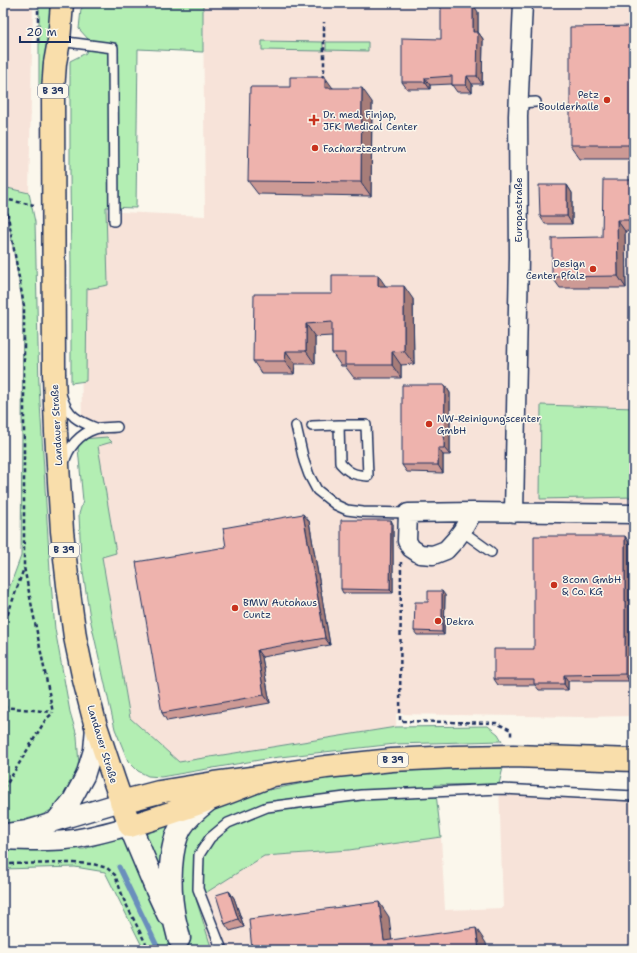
<svg xmlns="http://www.w3.org/2000/svg" width="637" height="953" font-family="'Shantell Sans',sans-serif">
  <rect width="100%" height="100%" fill="#fbf7ec"/>
  <filter id="ink" filterUnits="userSpaceOnUse"><feTurbulence type="fractalNoise" baseFrequency=".025" numOctaves="2"/><feDisplacementMap in="SourceGraphic" scale="8" xChannelSelector="R" yChannelSelector="G"/><feConvolveMatrix kernelMatrix="1 2 1 2 8 2 1 2 1" color-interpolation-filters="sRGB"/></filter>
  <g filter="url(#ink)">
    <path fill="#f7e3d9" d="M3,3h30l-4,190 -26,-6z
      M203,3h431v713l-52,1 -186,-3v13l-217,35 -49,-44 -48,-278 -2,-230 125,6z
      M499,784l135,13v153h-422l-16,-51 68,-43 85,-6 92,-13 4,73 58,-2z"/>
    <path fill="#b3eeb3" stroke="#678e88" d="M39,3h16l-9,45 -5,50 -2,-3z
      M88,3h115v49l-65,-3 -2,159 -30,-1 2,78 -21,4 -1,92 -15,2v-115l-1,-95v-112l16,-8 3,-13 -10,-11 2,-20z
      M262,41l61,1v9l-61,-1z
      M326,42h42v9l-42,-1z
      M3,187l26,6 6,29 4,164 11,185 5,58 15,83 7,24 2,30 -5,22 -12,16 -20,11 -39,10v-220l18,-49 2,-250z
      M541,405l93,3v89l-94,2z
      M107,437l5,5 -14,4 18,107 -14,4 28,161 49,44 217,-35 92,-1 10,8 4,7 -107,3 -124,14 -110,19 -13,-1 -10,-5 -10,-10 -13,-32 -25,-111 -9,-59 -2,-45 4,-13 -5,-53 4,-9z
      M503,768l-4,16 -64,1 6,52 -92,13 -85,6 -68,43 16,51h-68l-39,-78 -30,-5 -72,2v-20h81l180,-58 70,-14 52,-5 54,-3z"/>
    <g fill="none" stroke-linecap="round" stroke-linejoin="round">
      <path stroke="#6a8fbc" stroke-width="5" d="M119,867l40,83"/>
      <g stroke="#1b2f5e" stroke-width="12">
        <path id="service" d="M59,41l54,7 1,173
          M518,103l18,-1
          M62,397c6,19 16,24 34,31
          M296,426l8,35 5,14 8,15 19,15 11,5 16,2 45,1
          M312,426l27,-1 1,38c9,10 14,12 28,13l-2,-51h-27
          M64,463c4,-15 15,-29 31,-34 7,-2 15,-1 22,-2
          M462,531l29,21
          M222,950l-24,-61 1,-34 11,-17 18,-15 39,-16 94,-12 140,-6 133,7"/>
      </g>
      <g stroke="#1b2f5e" stroke-width="21">
        <path id="minor" d="M473,512l-11,19 -6,8 -10,11 -13,5 -13,-1 -9,-6 -4,-7 1,-28 65,-1 161,2
          M514,513l5,-256 -1,-141 5,-113
          M55,821l17,-21 13,-24 8,-26 2,-23
          M7,833l20,-3 94,-28
          M3,840c21,1 42,2 63,0 22,-2 43,-9 64,-14"/>
      </g>
      <g stroke="#1b2f5e" stroke-width="25">
        <path id="secondary" d="M130,826l26,62 12,26
          M179,938c-2,-9 -5,-18 -6,-27 -4,-24 -4,-64 8,-84 7,-11 17,-19 26,-26"/>
      </g>
      <g stroke="#1b2f5e" stroke-width="25">
        <path id="primary" d="M62,3l-3,38 -4,22 -2,28 1,283 2,58 6,99 6,54 7,52 9,43 11,43 19,57 16,46c49,-15 96,-32 143,-51
          M121,802l38,-10 55,-9 59,-8 53,-8 66,-7 62,-3 59,-1 121,4"/>
      </g>
      <path stroke="#1b2f5e" stroke-width="2.5" stroke-dasharray="4 3" stroke-linecap="butt" d="M38,42v-39
        M322,79l2,-9v-48
        M3,199l31,6
        M5,199l19,107v261l29,146
        M401,562l-1,159 96,2 15,7v7
        M3,628l21,-60
        M3,707l49,5
        M3,788l5,-6 38,-63 7,-6
        M3,864l71,-1 19,1 14,4 8,7 9,25 25,50"/>
      <use href="#service" stroke="#fbf7ec" stroke-width="9"/>
      <use href="#minor" stroke="#fbf7ec" stroke-width="18"/>
      <use href="#secondary" stroke="#fbf7ec" stroke-width="22"/>
      <use href="#primary" stroke="#f9deab" stroke-width="22"/>
    </g>
    <path fill="#cd9a95" stroke="#1b2f5e" d="M478,12v20l5,7 -1,45h-10v8h-15l-5,-7v-1l-22,1v4h-23l-5,-7 39,-43z
      M634,26v133h-54l-10,-14z
      M333,88l39,14 -1,94 -113,-2 -10,-13z
      M634,180v52l-9,-1 1,57h-66l-8,-11 50,-40z
      M567,185l5,8v31h-27l-5,-8z
      M386,286l27,13 1,65 -13,1v13h-47l-9,-12h-4l-9,-13v-17l-17,1v27h-20l-1,10h-32l-9,-13 79,-67z
      M445,385l5,8v62h-7v18l-36,-1 -5,-7z
      M309,521l21,124 -68,12 8,46 -103,18 -5,-8 64,-166z
      M393,524v69h-50l-2,-4z
      M625,536l4,7v138h-61v9h-29l-4,-5h-37l-4,-6 40,-30z
      M445,595l-1,40h-27l-3,-4z
      M229,891l5,7 10,29 -14,4 -5,-7z"/>
    <path fill="#a77d79" stroke="#1b2f5e" d="M473,4l5,8v20l5,7 -1,45 -5,-8 -4,-44z
      M467,76l5,8v8l-6,-7z
      M325,77l10,14 -10,-3z
      M425,78l5,7v4l-5,-7z
      M362,88l10,14 -1,94 -10,-14z
      M567,185l5,8v31l-5,-8z
      M617,220l8,11 1,57 -8,-12z
      M378,275l9,13 -9,-2z
      M404,286l9,13 1,65 -10,-13z
      M306,324l9,13v27l-9,-13z
      M286,351l9,13 -1,10 -9,-13z
      M392,352l9,13v13l-9,-13z
      M445,385l5,8v62l-6,-7z
      M438,448l5,7v18l-5,-8z
      M303,514l6,7 21,124 -5,-7z
      M391,520l2,4v69l-3,-3z
      M625,536l4,7v138l-4,-7z
      M442,591l3,4 -1,40 -2,-3z
      M257,650l5,7 8,46 -6,-8z
      M564,675l4,6v9l-4,-6z
      M229,891l5,7 10,29 -6,-8z
      M379,902l10,15 4,33 -9,-9z
      M476,928l10,15 1,7h-8z"/>
    <path fill="#eeb3ad" stroke="#1b2f5e" d="M441,4h32v28h5l-1,44h-10l-1,9h-14v-9l-27,2v4h-23v-44l39,1z
      M634,26v119h-64v-118z
      M290,77h35v11h37l-1,94 -113,-1 2,-94h40z
      M603,180h31v40h-17l1,56 -66,1v-39l50,-1z
      M539,185h28v31h-27z
      M332,275h46v11h26v65l-12,1v13h-47v-12h-13v-31l-26,2v27h-20l-1,10h-32l1,-67h78z
      M402,385h43l-1,63h-6v17h-36z
      M303,514l22,124 -68,12 7,45 -102,18 -26,-151 90,-15 -3,-19z
      M341,520h50l-1,70 -49,-1z
      M534,536h91v138l-61,1v9h-30v-5h-40v-30h40z
      M428,591h14v41l-28,-1 1,-29h13z
      M229,891l9,28 -13,5 -9,-29z
      M379,902l5,39 92,-13 3,22h-227l-3,-31z"/>
  </g>
  <g fill="#c8321e" stroke="#fbf7ec" stroke-width="1.5">
    <circle cx="607" cy="100" r="4"/>
    <path d="M312 114h4v4h4v4h-4v4h-4v-4h-4v-4h4z"/>
    <circle cx="315" cy="148" r="4"/>
    <circle cx="593" cy="269" r="4"/>
    <circle cx="429" cy="424" r="4"/>
    <circle cx="554" cy="585" r="4"/>
    <circle cx="235" cy="608" r="4"/>
    <circle cx="438" cy="621" r="4"/>
  </g>
  <g text-anchor="middle" stroke-width="3" stroke-linejoin="round" paint-order="stroke">
    <g fill="#fbf7ec" stroke="#5e6b89" stroke-width="1">
      <rect x="38" y="84" width="30" height="14" rx="3"/>
      <rect x="49" y="543" width="30" height="14" rx="3"/>
      <rect x="378" y="753" width="30" height="14" rx="3"/>
    </g>
    <g font-size="9" font-weight="bold" fill="#1b2f5e">
      <text x="53" y="94">B 39</text>
      <text x="64" y="553">B 39</text>
      <text x="393" y="763">B 39</text>
    </g>
    <g font-size="10" fill="#1b2f5e" stroke="#fbf7ec" text-anchor="start">
      <text x="599" y="98" text-anchor="end">Petz<tspan x="599" dy="12">Boulderhalle</tspan></text>
      <text x="323" y="118">Dr. med. Finjap,<tspan x="323" dy="12">JFK Medical Center</tspan></text>
      <text x="323" y="152">Facharztzentrum</text>
      <text x="585" y="267" text-anchor="end">Design<tspan x="585" dy="12">Center Pfalz</tspan></text>
      <text x="437" y="422">NW-Reinigungscenter<tspan x="437" dy="12">GmbH</tspan></text>
      <text x="562" y="583">8com GmbH<tspan x="562" dy="12">&amp; Co. KG</tspan></text>
      <text x="243" y="606">BMW Autohaus<tspan x="243" dy="12">Cuntz</tspan></text>
      <text x="446" y="625">Dekra</text>
    </g>
    <g font-size="10" fill="#1b2f5e" stroke="#fbf7ec">
      <text transform="translate(518 210) rotate(-90)" y="4">Europastraße</text>
      <text transform="translate(56 425) rotate(-93)" y="4">Landauer Straße</text>
      <text transform="translate(103 744) rotate(73)" y="4">Landauer Straße</text>
    </g>
  </g>
  <rect width="637" height="953" fill="none" stroke="#fbf7ec" stroke-width="16"/>
  <rect x="8" y="8" width="621" height="937" fill="none" stroke="#1b2f5e" stroke-width="1.5" filter="url(#ink)"/>
  <path d="M20 36v6h50v-6" fill="none" stroke="#1b2f5e" stroke-width="2"/>
  <text x="26" y="36" font-size="12" fill="#1b2f5e" stroke="#fbf7ec" stroke-width="3" paint-order="stroke">20 m</text>
</svg>
